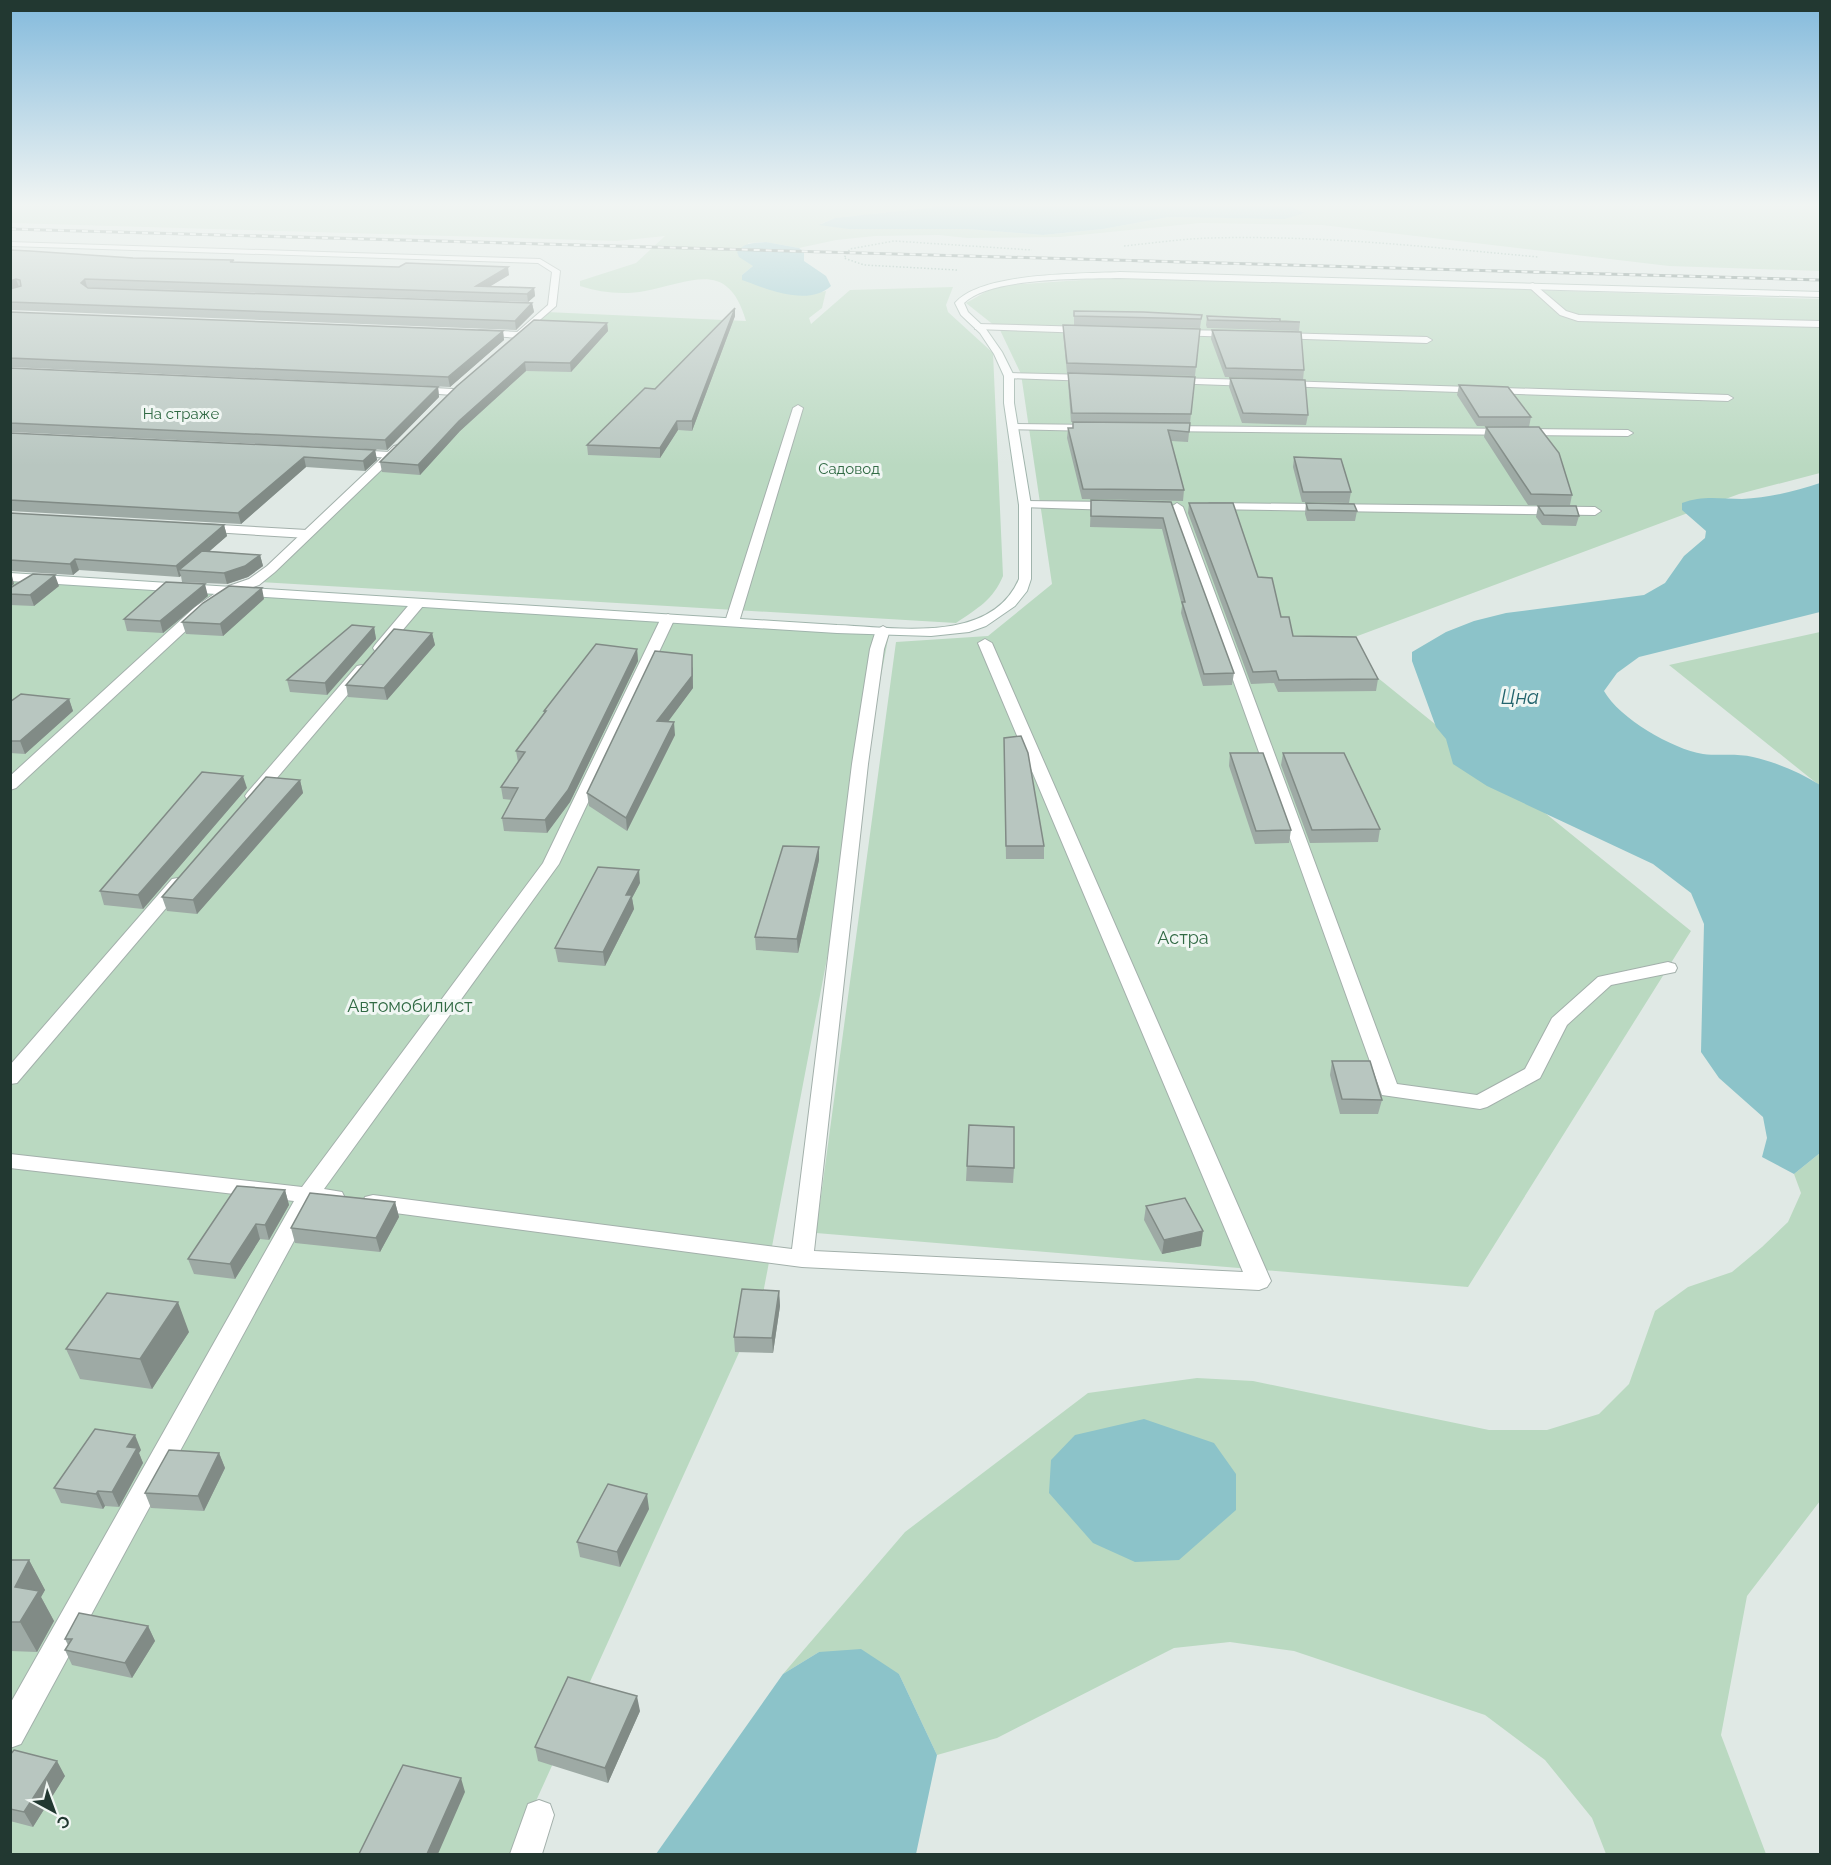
<svg xmlns="http://www.w3.org/2000/svg" width="1831" height="1865" font-family="Raleway,sans-serif">
  <rect width="100%" height="100%" fill="#e0e9e5"/>
  <path fill="#bad9c1" d="M10,205h945l-120,13 -15,6 28,5h119l76,6 60,-6 66,-12 84,1 50,-6 -15,-7h532v66l-151,-5 -347,-41 -122,-2 -140,14 -93,1 -28,-3 -64,1 -39,4 -37,8 -33,-6 -18,1 5,23 -11,9 69,19 15,-3 -4,17 -13,10 2,6 39,-34 103,-3 -7,18 2,7 45,41 10,223c-10,24 -25,32 -47,47l-696,-41 286,-270 200,9c-18,-62 -53,-39 -101,-30 -21,4 -44,2 -65,-5v-5l56,-18 29,-27 -48,5 -606,-18z
    M1125,277l695,22v174l-81,21 -403,150 355,287 -223,356 -652,-54 80,-591 92,-6 64,-52 -31,-210 -21,-44 -34,-27 30,-17z
    M10,578l879,56 -128,670 -249,550h-501z
    M1820,632v154l-151,-121z
    M1820,1153v348l-73,95 -26,139 45,119h-160l-14,-36 -47,-58 -60,-45 -191,-64 -64,-9 -56,6 -177,90 -60,17 -38,-81 -80,-22 -36,22 122,-142 183,-139 109,-15 56,3 236,49h58l52,-16 30,-30 26,-73 33,-24 44,-15 30,-25 26,-25 13,-29 -7,-19z"/>
  <path fill="#8cc3c9" d="M955,205h333l16,8 -19,6 -116,-2 -66,12 -60,6 -76,-6h-119l-29,-4 16,-7z
    M766,242l33,6 5,4v9l22,15 5,10c-23,21 -64,3 -89,-6v-5l11,-9 -14,-9 -2,-5c7,-10 17,-9 29,-10z
    M1820,483v129l-181,45 -22,16 -13,18c15,27 68,58 99,63 16,2 34,-1 50,3 25,6 46,15 67,28v368l-26,21 -32,-17 5,-19 -4,-21 -44,-39 -18,-26 3,-128 -13,-31 -38,-29 -166,-78 -34,-22 -7,-25 -10,-12 -24,-66v-9l34,-20 28,-11 32,-8 138,-18 21,-12 19,-27 21,-18 1,-7 -24,-21v-7c21,-8 39,-4 60,-4 27,-1 54,-8 78,-16z
    M1144,1419l70,24 22,31v36l-57,50 -44,2 -42,-19 -44,-50 2,-33 24,-25z
    M861,1649l38,25 38,81 -21,99h-260l127,-180 36,-22z"/>
  <g fill="none" stroke-linecap="round" stroke-linejoin="round">
    <g stroke="#a3b0ab" stroke-width="2">
      <path id="lane" d="M10,242l530,17 20,12 -4,35 -37,32 -3,-1v-4l32,-28 4,-33 -14,-9 -528,-17z
        M1533,283l33,28 13,4 241,6v6l-242,-6 -18,-6 -30,-27v-4z
        M978,324l108,3 5,3 -5,3 -111,-4v-4z
        M1176,330l60,1 5,3 -5,3 -63,-2 -2,-2z
        M1278,333l149,4 5,3 -5,3 -152,-5 -2,-2z
        M1009,373l81,2 5,3 -5,3 -84,-3 -2,-2z
        M1172,378l80,2 5,3 -5,3 -84,-3v-4z
        M1283,381l445,14 5,3 -5,3 -449,-15v-4z
        M798,405l5,3 -64,214 -2,3h-10l-2,-3 68,-214z
        M1014,424l81,1 5,3 -5,3 -85,-2 -1,-2z
        M1165,426l463,4 5,3 -5,3 -467,-5 -1,-2z
        M398,445l4,1v4l-127,122 -16,13 -26,9 -28,19 -189,175 -6,2v-14l185,-169 28,-19 26,-9 18,-13 127,-120z
        M1025,501l88,1 6,4 -6,4 -92,-3v-4z
        M1177,503l6,4 214,577 80,11 48,-26 27,-51 46,-41 70,-15 7,2 2,4 -2,4 -64,13 -44,40 -27,53 -53,29 -7,2 -98,-14 -211,-588z
        M1210,503l385,4 6,4 -6,4 -389,-6v-4z
        M418,599l5,1 2,3 -2,3 -38,45h-10l-2,-3 2,-3 38,-45z
        M668,614l7,4 -116,246 -235,325 18,3 3,6 -3,6 -8,2 -20,-2 -293,540 -11,4v-44l284,-503 -284,-33v-14l292,33 241,-324 118,-245z
        M883,626l7,4 -6,19 -16,115 -54,487 429,21 -265,-629 7,-4 7,4 279,638 -4,6 -8,3 -457,-23 -437,-58 -3,-6 3,-6 8,-2 419,54 60,-485 18,-115 6,-19z
        M362,665l7,4 -2,3 -108,127h-12l-2,-3 2,-3 110,-127z
        M178,878l6,1 3,4 -3,4 -167,196 -7,1v-19l162,-186z
        M539,1800l11,4 4,11 -12,39h-32l18,-50z"/>
    </g>
    <g stroke="#a3b0ab" stroke-width="2">
      <path id="street" d="M480,330l39,2 5,3 -5,3 -42,-3v-4z
        M414,387l39,2 5,3 -5,3 -43,-3v-4z
        M351,450l40,2 6,3 -6,3 -44,-3 -1,-2z
        M201,524l106,6 6,4 -6,4 -110,-7v-6z"/>
    </g>
    <g stroke="#a0b4ac" stroke-width="2">
      <path id="secondary" d="M1120,272l700,20v5l-700,-19c-38,1 -130,-1 -156,25l4,9 18,17 16,23 12,24v27l17,102v74l-4,12 -12,15 -29,20 -17,6 -38,4 -94,-3 -827,-52v-8l827,52c57,2 154,20 182,-46v-74l-15,-102v-27l-10,-22 -14,-21 -19,-18 -6,-12c26,-31 125,-29 165,-31z"/>
    </g>
    <path stroke="#83aa9c" stroke-width="1.5" stroke-dasharray="1.5 2" stroke-linecap="butt" d="M1124,246c29,-3 57,-7 86,-8 110,-3 219,9 328,19
      M957,270l-93,-5 -20,-7 6,-9 44,-8 138,9"/>
    <use href="#lane" fill="#fff" fill-rule="evenodd"/>
    <use href="#street" fill="#fff" fill-rule="evenodd"/>
    <use href="#secondary" fill="#fff" fill-rule="evenodd"/>
    <g stroke="#5c736c" stroke-width="3">
      <path id="rail" d="M10,229l1810,51"/>
    </g>
    <use href="#rail" stroke="#f0f6f3" stroke-width="2" stroke-dasharray="6" stroke-linecap="butt"/>
  </g>
  <path fill="#9eaaa5" d="M10,250l123,8 376,17 -19,11 44,2 1,8 -7,6 -441,-15 445,16 2,9 -18,18 -506,-20z
    M735,308v8l-43,115 -14,-1 -18,28 -72,-3 -1,-10 68,-56z
    M1074,311l128,4 -2,13 -126,-3z
    M10,312l493,19 1,9 -54,47 -440,-20z
    M1207,316l73,5 20,1 -1,9 -92,-3 -1,-3z
    M607,323l1,8 -37,41 -45,-1 -66,60 -40,44 -38,-3 -2,-10 77,-76z
    M1063,325l137,4 -5,47 -128,-3 -4,-39z
    M1212,330l92,40 -1,10 -78,-3 -14,-38z
    M10,368l428,19 1,10 -52,53 -377,-18z
    M1068,373l127,4 -7,65 -17,-1 13,49 -1,11 -101,-2 -15,-61 1,-10h5v-6h-2l-3,-40z
    M1230,378l78,37 -2,10 -64,-2 -13,-36z
    M1459,385l72,32 -2,10 -52,-1 -20,-31z
    M1486,427l86,68 -2,10h-42l-44,-68z
    M10,433l365,17 2,10 -12,11 -59,-4 -65,57 -231,-13z
    M1294,457l57,35 -2,11 -47,-1 -9,-35z
    M1091,500l80,2 63,171 -2,12 -29,1 -22,-73 1,-7 -20,-77 -72,-2z
    M1189,503l69,74 35,59 85,43 -2,12 -98,1 -4,-9 -23,1 -63,-171z
    M1306,503l51,8 -2,10h-48l-2,-7z
    M1538,506l41,10 -3,10 -34,-1 -6,-8z
    M10,513l214,12 3,11 -18,15 51,4 3,11 -15,11 -21,7 -45,-2 -1,-6 -2,1 -100,-7 -6,5 -63,-4z
    M59,586l-25,20 -24,-1v-17z
    M208,596l-45,37 -36,-2 -3,-12z
    M264,599l-41,37 -37,-2 -4,-12z
    M374,627l2,12 -49,56 -37,-3 -3,-12z
    M432,633l3,12 -48,55 -39,-3 -2,-12z
    M637,649l1,12 -68,141 -23,31 -43,-2 -2,-13 10,-18 -9,-1 -2,-12 17,-25 -2,-11 28,-38v-2z
    M693,667v21l-26,34 8,13 -48,96 -38,-25 -2,-13z
    M69,699l4,12 -48,43 -15,-1v-51z
    M1004,738l40,108v13h-38z
    M1230,753l61,77 -2,13 -34,1 -26,-78z
    M1283,753l97,76 -2,13 -68,1 -29,-78z
    M300,780l3,13 -106,121 -30,-3 -5,-14z
    M247,788l-104,121 -39,-4 -4,-14z
    M819,860l-21,93 -42,-3 -1,-13z
    M640,883l-8,15 2,11 -29,57 -47,-4 -3,-14z
    M1332,1061l50,39 -4,14h-38l-10,-39z
    M969,1125l45,43 -1,15 -47,-2z
    M285,1190l4,15 -20,35 -9,-1 -25,40 -41,-5 -6,-15z
    M395,1202l4,15 -19,35 -85,-9 -4,-15z
    M1146,1206l55,40 -39,8 -18,-34z
    M779,1291l1,15 -7,47 -38,-1 -1,-15z
    M189,1332l-37,57 -72,-10 -14,-30z
    M141,1450l-2,3 4,10 -24,44 -14,-1 -2,3 -42,-6 -7,-15z
    M219,1453l6,15 -21,43 -53,-3 -6,-15z
    M649,1509l-29,58 -40,-10 -3,-15z
    M10,1560h19l16,30 -4,7 13,24 -17,31 -27,-1z
    M148,1626l7,15 -23,37 -60,-13 -7,-15 3,-5 -3,-6z
    M640,1711l-32,72 -70,-22 -3,-14z
    M10,1755l55,21 -32,51 -23,-6z"/>
  <path fill="#818b86" d="M508,267l1,8 -28,17 -5,-6z
    M16,279l3,8 -9,3v-9z
    M85,279l2,8 -3,5 -3,-9z
    M534,288l1,8 -7,6 -1,-8z
    M532,303l2,9 -18,18 -1,-9z
    M735,308v8l-43,115v-10z
    M607,323l1,8 -37,41 -1,-9z
    M503,331l1,9 -54,47 -2,-10z
    M525,362l1,9 -66,60 -40,44 -2,-10 41,-44z
    M438,387l1,10 -52,53 -2,-10z
    M677,421l1,9 -18,28v-10z
    M375,450l2,10 -12,11 -2,-10z
    M304,457l2,10 -65,57 -3,-11z
    M224,525l3,11 -40,35 -8,-1 2,6 -2,1 -3,-11z
    M260,555l3,11 -15,11 -21,7 -3,-11z
    M75,559l4,11 -6,5 -3,-11z
    M11,572l3,12 -4,3z
    M55,575l4,11 -25,20 -4,-11z
    M205,584l3,12 -45,37 -3,-12z
    M262,588l2,11 -41,37 -3,-12z
    M374,627l2,12 -49,56 -2,-12z
    M432,633l3,12 -48,55 -3,-12z
    M637,649l1,12 -68,141 -23,31 -2,-13z
    M692,655l1,33 -34,46 -2,-13z
    M69,699l4,12 -48,43 -5,-13z
    M674,722l1,13 -48,96 -1,-13z
    M243,776l4,12 -104,121 -5,-14z
    M300,780l3,13 -106,121 -4,-14z
    M819,847v13l-21,93 -1,-14z
    M639,870l1,13 -8,15 2,11 -29,57 -2,-14 23,-57z
    M285,1190l4,15 -20,35 -4,-15z
    M395,1202l4,15 -19,35 -4,-14z
    M256,1224l4,15 -25,40 -5,-15z
    M1203,1231l-2,15 -39,8 2,-14z
    M779,1291l1,15 -7,47 -1,-15z
    M178,1302l11,30 -37,57 -12,-30z
    M135,1435l6,15 -2,3 4,10 -24,44 -7,-15 15,-45z
    M219,1453l6,15 -21,43 -6,-15z
    M98,1491l7,15 -2,3 -7,-15z
    M647,1494l2,15 -29,58 -3,-15z
    M29,1560l16,30 -4,7 13,24 -17,31 -17,-30 -5,-35z
    M148,1626l7,15 -23,37 -7,-15z
    M637,1696l3,15 -32,72 -3,-15z
    M57,1761l8,15 -32,51 -9,-15z
    M461,1778l4,14 -27,62h-11z"/>
  <path fill="#b8c6c0" stroke="#818b86" stroke-width="1.5" d="M10,250l20,1 103,7 101,2 -4,2 169,5 7,-4 102,4 -32,19 58,2 -7,6 -442,-15 -4,4 7,5 444,15 -17,18 -505,-19v-13l11,-3 -1,-6 -4,-1 -6,2z
    M735,308l-43,113h-15l-17,27 -73,-3 58,-57 10,1z
    M1074,311l69,1 59,3 -1,4 -127,-3z
    M10,312l493,19 -55,46 -438,-19z
    M1207,316l73,3v2l20,1 -92,-2z
    M534,320l73,3 -37,40 -45,-1 -66,59 -41,44 -38,-3 77,-76z
    M1063,325l137,4 -4,38 -129,-4z
    M1212,330l89,2 3,38 -78,-2z
    M10,368l428,19 -53,53 -375,-17z
    M1068,373l127,4 -4,37 -119,-1z
    M1230,378l75,2 3,35 -65,-2z
    M1459,385l49,2 23,30h-52z
    M1073,422l117,1 -1,9 -21,-2 16,60 -101,-1 -15,-61h5z
    M1486,427h53l20,26 13,42 -41,-1z
    M10,433l365,17 -12,11 -59,-4 -66,56 -228,-13z
    M1294,457l47,2 10,33h-48z
    M1091,500l80,2 63,171 -30,1 -22,-72h3l-22,-84 -72,-2z
    M1189,503h44l25,74 14,1 9,39h8l4,19 63,1 22,42 -99,1 -3,-9 -23,1z
    M1306,503l48,1 3,7 -49,-1z
    M1538,506h38l3,10 -35,-1z
    M10,513l214,12 -48,41 -101,-7 -5,5 -60,-4z
    M202,551l58,4 -15,11 -21,7 -45,-3z
    M33,574l22,1 -25,20 -20,-1v-6z
    M166,582l39,2 -45,37 -36,-2z
    M229,586l33,2 -42,36 -38,-2 21,-19z
    M352,625l22,2 -49,56 -38,-3z
    M394,629l38,4 -48,55 -38,-3z
    M596,644l41,5 -69,141 -23,30 -43,-2 16,-30 -17,-1 24,-35 -9,-1 30,-40h-2z
    M655,651l37,4v21l-35,45 17,1 -48,96 -39,-25z
    M21,694l48,5 -49,42h-10v-39z
    M1021,736l7,17 16,93h-38l-2,-108z
    M1230,753h33l28,77 -35,1z
    M1283,753h61l36,76 -68,1z
    M202,772l41,4 -105,119 -38,-4z
    M266,777l34,3 -107,120 -31,-3z
    M783,846l36,1 -22,92 -42,-2z
    M598,867l41,3 -13,25h6l-29,57 -48,-4z
    M1332,1061h38l12,39 -40,-1z
    M969,1125l45,2v41l-47,-2z
    M237,1186l48,4 -20,35 -9,-1 -26,40 -42,-5z
    M310,1193l85,9 -19,36 -85,-10z
    M1185,1198l18,33 -39,9 -18,-34z
    M742,1289l37,2 -7,47 -38,-1z
    M107,1293l71,9 -38,57 -74,-10z
    M95,1429l40,6 -8,12 10,1 -25,44 -14,-1 -2,3 -42,-6z
    M169,1450l50,3 -21,43 -53,-3z
    M608,1484l39,10 -30,58 -40,-10z
    M10,1560h19l-14,27 24,4 -19,31h-10z
    M79,1613l69,13 -23,37 -60,-13 7,-11h-7z
    M568,1677l69,19 -32,72 -70,-21z
    M14,1750l43,11 -33,51 -14,-3v-54z
    M403,1765l58,13 -34,76h-68z"/>
  <linearGradient id="sky" x2="0" y2="1"><stop stop-color="#83badc"/><stop offset="0.44" stop-color="#f1f5f3"/><stop offset="1" stop-color="#f1f5f3" stop-opacity="0"/></linearGradient>
  <rect width="1831" height="466" fill="url(#sky)"/>
  <g text-anchor="middle" stroke-width="6" stroke-linejoin="round" paint-order="stroke">
    <g font-size="15" fill="#316a44" stroke="#f0f6f3">
      <text x="181" y="419">На страже</text>
      <text x="849" y="474">Садовод</text>
    </g>
    <g font-size="18" fill="#316a44" stroke="#f0f6f3">
      <text x="1183" y="944">Астра</text>
      <text x="410" y="1012">Автомобилист</text>
    </g>
    <g font-size="20" font-style="italic" fill="#23646d" stroke="#f0f6f3">
      <text x="1520" y="704">Цна</text>
    </g>
  </g>
  <rect width="1831" height="1865" fill="none" stroke="#223831" stroke-width="24"/>
  <g transform="translate(54 1811) rotate(139)" stroke="#f0f6f3" stroke-width="4.5" paint-order="stroke">
  <path d="M0-4.5L10 22L0 15L-10 22Z" fill="#223831"/>
  <text y="-9" font-size="16" font-weight="bold" text-anchor="middle" fill="#223831">С</text>
  </g>
</svg>
